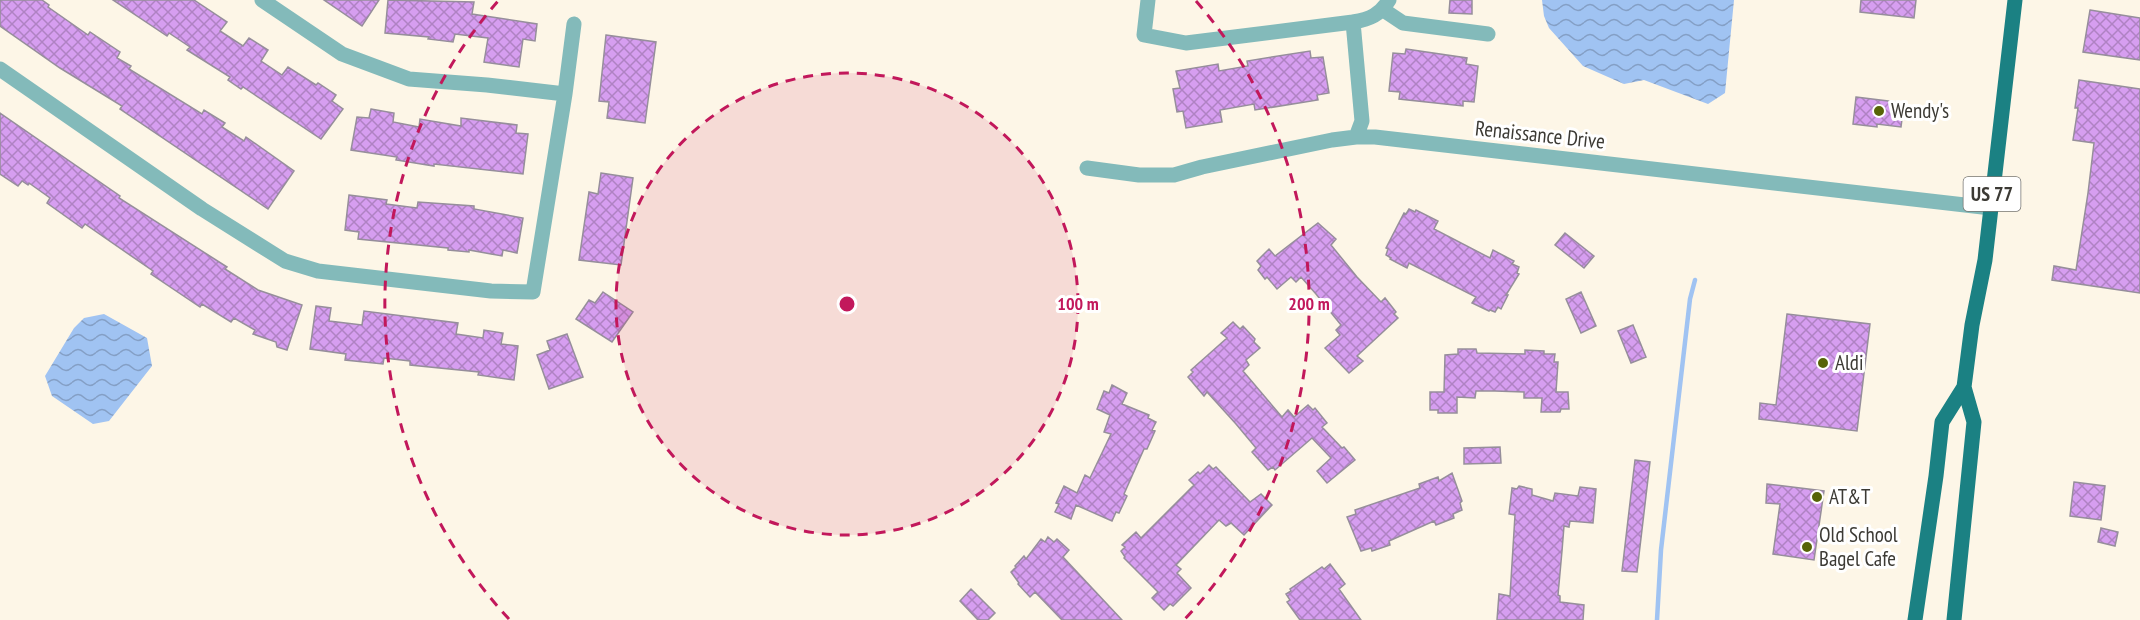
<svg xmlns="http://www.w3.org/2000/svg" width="2140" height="620" font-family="'PT Sans Narrow',sans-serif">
  <defs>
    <pattern id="water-waves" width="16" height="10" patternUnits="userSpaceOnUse" patternTransform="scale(1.5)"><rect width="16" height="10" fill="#a0c3f2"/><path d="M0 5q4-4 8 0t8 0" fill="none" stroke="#849fc5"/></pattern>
    <pattern id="building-cross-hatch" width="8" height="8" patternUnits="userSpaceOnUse" patternTransform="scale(1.5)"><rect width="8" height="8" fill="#d69ef0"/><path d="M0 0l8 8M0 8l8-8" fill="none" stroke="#af82c3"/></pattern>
  </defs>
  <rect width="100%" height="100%" fill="#fdf6e7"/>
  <path fill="url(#water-waves)" d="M1542,0h192l-9,93 -17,11 -64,-24 -20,4 -41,-18 -34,-38 -5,-12z
    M104,314l43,24 5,28 -43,55 -16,3 -41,-28 -7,-20 29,-48 10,-10z"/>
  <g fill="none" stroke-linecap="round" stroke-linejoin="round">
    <path stroke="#a0c3f2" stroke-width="4.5" d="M1657,620l4,-70 29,-251 5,-19"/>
  </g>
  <path fill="url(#building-cross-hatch)" stroke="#968e9b" stroke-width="1.5" d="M0,0h42l7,5 -1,2 40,28 2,-3 30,20 -3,6 14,8 -2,3 73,45 2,-4 21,13 -3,4 22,14 2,-4 48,34 -26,38 -148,-100 2,-3 -62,-38 -60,-42z
    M113,0h81l33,22 -7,9 23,15 6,-8 19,12 -7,11 21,14 6,-8 28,18 2,-2 18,12 -4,6 11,8 -22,30 -78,-52 -2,2 -13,-9 2,-3 -43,-27 3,-3 -21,-14 -2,3z
    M324,0h55l-17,26z
    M388,0l86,2 -2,12 65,10 -2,17 -12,-2 -4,28 -35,-5 4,-24 -33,-4 -2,8 -25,-3 1,-2 -44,-4z
    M1450,0h22v14l-23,-1z
    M1861,0h55l-2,18 -54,-6z
    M2090,10l50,8v42l-57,-8z
    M606,35l50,7 -11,81 -38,-5 2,-16 -10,-1z
    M1406,49l61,9 -1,6 12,2 -4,36 -11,-1v5l-64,-7 1,-7 -11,-1 4,-38 12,1z
    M1310,51l1,7 12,-1 6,36 -12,2 1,5 -63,10 -1,-6 -34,6 2,12 -36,6 -3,-17 -6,1 -4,-23 7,-1 -4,-17 42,-7 1,7 29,-5 -1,-5z
    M2079,80l61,9v204l-88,-13 2,-14 22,4 12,-77 6,-50 -21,-3 5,-32h-3z
    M1856,97l48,6 -3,24 -24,-3v3l-24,-3z
    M371,109l23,4 -1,9 26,5 1,-8 41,7v-8l56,7 -1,8 12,1 -5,40 -89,-10v2l-38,-6 1,-3 -46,-7 6,-33 12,1z
    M0,113l120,83 -1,2 108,69 -2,2 33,21 44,15 -15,45 -10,-3 -1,-5 -23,-8 2,-4 -21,-12 -3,4 -29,-18 -2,3 -49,-33 2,-3 -68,-47 -3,4 -35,-25 3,-5 -21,-15 -1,2 -6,-4 -4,5 -18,-12z
    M601,173l32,5 -12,87 -42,-5 10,-68 9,2z
    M349,195l38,5 -1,4 31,4 1,-6 56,4v3l49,9 -6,35 -14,-3 -1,6 -33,-6v2l-21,-2v-2l-90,-9 1,-7 -14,-2z
    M1409,209l6,3 1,-2 22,11 -4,8 56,29 3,-8 21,11 -2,3 7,3 -2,6 2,1 -13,21h2l-7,14 -3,-2 -3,5 -5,-2 -1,1 -17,-8 4,-6 -67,-34 -2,5 -17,-9 1,-1 -5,-3 2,-6 -2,-1 18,-35 2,1z
    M1318,223l18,16 -5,6 26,32 24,25 4,-4 11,14 -2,2 4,4 -41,38 6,5 -14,12 -24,-25 15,-13 -4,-5 5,-5 -25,-31 -15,-17 -5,5 -5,-5 -14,12 -10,-12 -2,2 -7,-9 3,-4 -4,-5 12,-12 6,7z
    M1565,233l29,23 -10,12 -29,-23z
    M603,292l30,20 -21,30 -36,-23 13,-19 6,3z
    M1581,292l15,34 -15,7 -15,-34z
    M316,306l15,2 -2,13 33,4 2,-14 94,12 -2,11 27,4 1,-8 19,3 -2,11 17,2 -4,34 -36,-5 1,-3 -69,-7v-4l-26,-3 -1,6 -38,-4 1,-6 -36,-5z
    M1787,314l83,10 -13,107 -98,-12 1,-16 16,2z
    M1233,322l7,7 3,-3 12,13 -1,3 6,6 -14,12 3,5 -6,6 39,46 6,-7 6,7 14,-12 5,5 2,-2 12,15 -5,4 20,21 2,-1 11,13 -28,23 -10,-12 14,-13 -19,-20 -37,32 -2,-3 -5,3 -16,-18 4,-4 -20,-24 -29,-32 -3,4 -16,-19 5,-5 -2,-2 36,-32 -6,-5z
    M1633,325l13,32 -15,6 -13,-32z
    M567,334l16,43 -34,12 -12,-34 13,-5 -3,-9z
    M1458,349h18l1,4 48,1v-4l19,1v3h11l-1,8h4l-2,30h12l1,17h-8l-1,3h-19l1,-14h-18v-6l-29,-1h-19l-1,7 -18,-1v16h-19v-3h-8v-18h14l1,-37 13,-1z
    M1112,385l15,8 -5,11 27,11 -1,3 8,4 -4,8 3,1 -8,18h-3l-20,45 3,2 -8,17 -3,-1 -4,9 -36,-16 -5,14 -16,-7 4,-8 -3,-1 8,-17 13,7 8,-18 5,3 21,-44 -7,-2 6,-17 -13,-6 7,-18 5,2z
    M1500,447l1,16 -37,1v-16z
    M1635,460l15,2 -13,110 -15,-1z
    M1209,465l4,4 3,-2 34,35 11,-8 11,11 -28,30 -13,-12 -5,3 -7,-6 -43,45 5,4 -4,4 14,15 -18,18 -3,-2 -6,6 -12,-12 6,-6 -34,-34 1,-1 -4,-6 4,-4 -3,-2 14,-13 5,6 53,-53 -5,-5 9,-8 2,2z
    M1452,473l10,28 -2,2 2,7 -9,4 1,4 -18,7 -2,-4 -45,20 1,4 -18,6 -1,-3 -10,3 -14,-34 9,-3 -1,-4 65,-22 -1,-4 19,-7 1,4z
    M2074,482l31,4 -4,34 -31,-4z
    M1767,484l57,7 -10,69 -41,-6 7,-50 -14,-1z
    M1519,486l13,3v6l21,6 2,-8 23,3 2,-9 16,2 -3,34 -23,-2 -1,6 -5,-1 -2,25 -4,44 2,1v6l24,3 -1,15h-86l2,-26 11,2 5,-81 -6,-1 3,-26 5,1z
    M2101,528l17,4 -3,14 -17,-4z
    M1048,537l6,5 3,-3 12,11 -6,7 59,63h-60l-27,-28 -5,5 -12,-13 1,-1 -8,-11 5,-5 -1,-1 9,-10 2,3 15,-20 4,3z
    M1330,564l15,20 -6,5 22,31h-61l-13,-18 3,-2 -4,-6 5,-3 -1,-2 32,-22 2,2z
    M971,589l24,24 -7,7h-10l-18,-19z"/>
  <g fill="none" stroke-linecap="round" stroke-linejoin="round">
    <path stroke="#83baba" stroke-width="15" d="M1148,0l-4,35 42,8 167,-21 9,99 -6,16
      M1382,9l21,14 85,11
      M1353,22c17,-3 27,-7 36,-22
      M0,69l202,140 83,52 33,10 173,20 42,1 32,-198 -78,-9 -78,-6 -67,-25 -80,-54
      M565,94l9,-70
      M1087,168l52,7h35l28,-8 130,-27 24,-3h19l616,71"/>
    <path stroke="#1b8183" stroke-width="15" d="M1915,620l21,-144 6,-54 22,-35 8,-62 13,-65 30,-260
      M1954,620l20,-198 -10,-35"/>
  </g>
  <circle cx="847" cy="304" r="231" fill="#c2185b" fill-opacity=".12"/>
  <g fill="none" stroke="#c2185b" stroke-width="3" stroke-dasharray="10 8">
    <circle cx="847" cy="304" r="231"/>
    <path d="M509 619A462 462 0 0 1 498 1M1196 1A462 462 0 0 1 1185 619"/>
  </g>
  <g fill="#576407" stroke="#fff" stroke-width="2">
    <circle cx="1879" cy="111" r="6"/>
    <circle cx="1823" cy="363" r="6"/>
    <circle cx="1817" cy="497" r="6"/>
    <circle cx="1807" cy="547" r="6"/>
  </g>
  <g text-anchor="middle" stroke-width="6" stroke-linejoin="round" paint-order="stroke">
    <rect fill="#fff" stroke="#767571" stroke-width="1.5" x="1963.5" y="177" width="57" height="34" rx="4.5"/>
    <g font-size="20" font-weight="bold" fill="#3c3a34">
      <text x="1992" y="201">US 77</text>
    </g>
    <g font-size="21" fill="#3c3a34" stroke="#fff" text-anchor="start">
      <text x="1891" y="118">Wendy's</text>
      <text x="1835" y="370">Aldi</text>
      <text x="1829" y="504">AT&amp;T</text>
      <text x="1819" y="542">Old School<tspan x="1819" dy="24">Bagel Cafe</tspan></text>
    </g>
    <g font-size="21" fill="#3c3a34" stroke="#fff">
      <text transform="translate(1540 135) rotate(6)" y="7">Renaissance Drive</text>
    </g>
  </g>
  <circle cx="847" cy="304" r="9" fill="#c2185b" stroke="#fff" stroke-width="3"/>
  <g font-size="18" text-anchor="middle" font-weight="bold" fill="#c2185b" stroke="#fff" stroke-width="6" stroke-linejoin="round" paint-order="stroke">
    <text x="1078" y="310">100 m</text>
    <text x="1309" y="310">200 m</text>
  </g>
</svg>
